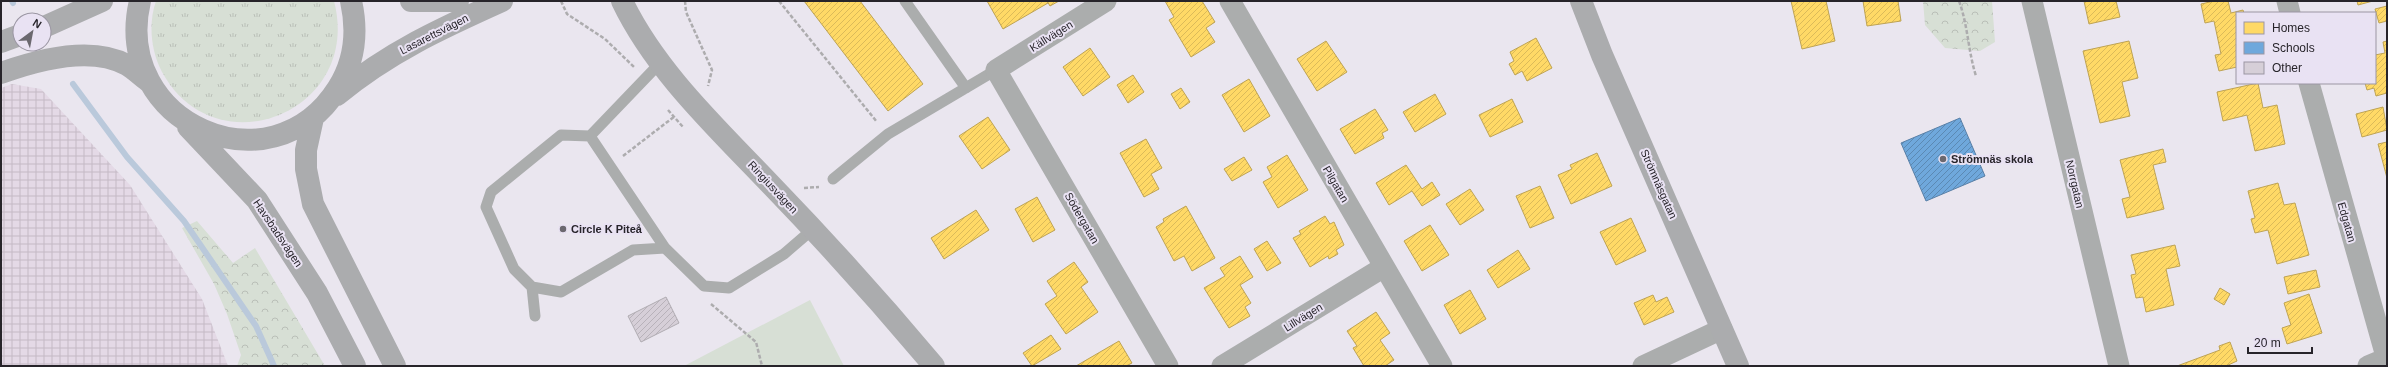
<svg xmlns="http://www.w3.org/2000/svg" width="2388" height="367" font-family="Arial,sans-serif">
  <defs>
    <pattern id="industrial-grid" width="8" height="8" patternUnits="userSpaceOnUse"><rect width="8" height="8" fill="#e4d9e6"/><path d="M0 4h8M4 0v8" fill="none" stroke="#c4bac5"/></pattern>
    <pattern id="grass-tufts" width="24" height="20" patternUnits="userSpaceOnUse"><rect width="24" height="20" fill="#d7dfd5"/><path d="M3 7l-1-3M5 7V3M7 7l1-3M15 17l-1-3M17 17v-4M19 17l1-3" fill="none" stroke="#b9bfb7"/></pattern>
    <pattern id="forest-crowns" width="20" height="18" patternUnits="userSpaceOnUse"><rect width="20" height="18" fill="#d7dfd5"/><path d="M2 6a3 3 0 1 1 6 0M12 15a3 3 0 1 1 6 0" fill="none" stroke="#b9bfb7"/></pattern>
    <pattern id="homes-hatch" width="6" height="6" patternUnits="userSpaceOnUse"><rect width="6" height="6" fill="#ffd966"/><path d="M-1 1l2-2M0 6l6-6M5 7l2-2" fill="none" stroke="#dbba59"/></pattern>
    <pattern id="schools-hatch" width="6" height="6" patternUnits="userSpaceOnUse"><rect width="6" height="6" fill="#6fa8dc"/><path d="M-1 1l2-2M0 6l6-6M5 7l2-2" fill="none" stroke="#5b89b3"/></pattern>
    <pattern id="building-hatch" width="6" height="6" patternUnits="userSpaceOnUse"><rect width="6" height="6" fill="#d6cfd8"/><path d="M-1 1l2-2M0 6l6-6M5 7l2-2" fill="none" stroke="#b8b2ba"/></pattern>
  </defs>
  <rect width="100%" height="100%" fill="#eae6ef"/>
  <path fill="url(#industrial-grid)" d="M12,84l29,5 89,96 72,114 26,67h-227v-278z"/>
  <path fill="url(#grass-tufts)" d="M156,1h178c29,110 -118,170 -172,71 -11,-21 -14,-48 -6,-71z"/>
  <path fill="url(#forest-crowns)" d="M1923,1h69l3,41 -15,9 -35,-3 -20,-23z
    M197,221l36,42 22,-15 70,118h-88l4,-11 -14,-41 -13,-30 -32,-56z"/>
  <path fill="#d7dfd5" d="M810,300l34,66h-160z"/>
  <path fill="url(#homes-hatch)" stroke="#bea354" d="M804,1h56l63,83 -35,27z
    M987,1h60l1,2 -45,26z
    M1047,1h12l-9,5z
    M1165,1h37l13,21 -9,6 9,14 -24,15 -22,-37 5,-3z
    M1791,1h35l9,40 -33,8z
    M1863,1h35l3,20 -34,5z
    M2084,1h32l4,16 -31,7z
    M2214,1h14l3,12 12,-3 1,3h-7v54l-18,4 -4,-16 6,-1 -7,-33 -9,2 -4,-19z
    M2357,1h16l-15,4z
    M2387,6v15l-8,2 -4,-14z
    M1536,38l16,30 -25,13 -5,-10 -7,4 -6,-11 5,-3 -4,-9z
    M1326,41l21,31 -30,19 -20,-32z
    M2129,41l9,37 -16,4 8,34 -30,7 -17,-72z
    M2387,41v52l-11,3 -2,-8 -7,2 -2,-7h10v-28l10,-2 -2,-11z
    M1090,48l20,29 -27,19 -20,-29z
    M1133,75l11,17 -16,11 -11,-18z
    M1249,79l21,37 -26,16 -22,-37z
    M2258,83l5,25 14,-3 8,39 -30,7 -8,-36 -24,6 -6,-29z
    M1181,88l9,14 -10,7 -9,-15z
    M1435,94l11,20 -31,18 -12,-20z
    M1512,99l11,23 -33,15 -11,-22z
    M2383,107l4,23 -25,7 -6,-23z
    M1375,109l13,21 -6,3 2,5 -29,16 -15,-25z
    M988,117l22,33 -28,19 -23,-33z
    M1146,139l16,29 -11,6 8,15 -15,8 -24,-44z
    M2387,142v36l-9,-34z
    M2163,149l3,13 -13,3 11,44 -37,9 -5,-19 8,-2 -10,-37z
    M1597,153l15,33 -41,18 -13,-29 14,-6 -2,-4z
    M1287,155l21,35 -30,18 -15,-26 9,-5 -5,-10z
    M1244,157l8,13 -20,11 -8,-12z
    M1406,165l16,24 10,-7 8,13 -18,11 -10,-15 -23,14 -13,-22z
    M2278,183l6,22 11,-2 14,52 -32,9 -9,-34 -13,3 -4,-14 4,-1 -7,-27z
    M1540,186l14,32 -24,10 -14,-32z
    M1470,189l14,21 -24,15 -14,-21z
    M1037,197l18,33 -22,12 -18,-33z
    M1186,206l29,52 -23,13 -8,-15 -10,5 -18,-34 8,-5 -1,-3z
    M976,210l13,20 -45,29 -13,-21z
    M1325,216l5,8 4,-2 10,23 -8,5 2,4 -9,5 -1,-3 -18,11 -17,-29 8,-4 -2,-3z
    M1631,218l15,33 -30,14 -16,-33z
    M1430,225l19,30 -27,16 -18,-30z
    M1267,241l14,22 -14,8 -13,-22z
    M2175,245l5,21 -14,3 8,36 -28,7 -3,-15 -7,1 -5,-23 5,-1 -5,-19z
    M1518,250l12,19 -32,19 -11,-18z
    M1240,256l13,21 -13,8 11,18 -6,4 5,9 -21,12 -25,-40 21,-12 -5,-8z
    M1074,262l14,20 -7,5 17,25 -32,22 -21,-30 12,-8 -10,-15z
    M2316,270l4,17 -32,7 -4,-17z
    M2220,288l10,6 -6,11 -10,-6z
    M1470,290l16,29 -26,15 -16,-29z
    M2309,294l13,39 -35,11 -5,-16 9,-3 -7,-22z
    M1653,295l3,7 11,-5 7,15 -30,13 -10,-22z
    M1376,312l14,21 -10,7 14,20 -9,6h-21l-11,-18 4,-2 -10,-15z
    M1051,335l10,14 -29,17 -9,-13z
    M1119,341l13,22 -6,3h-50z
    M2230,342l7,19 -11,5h-49l43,-16 -1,-4z"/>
  <path fill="url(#schools-hatch)" stroke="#5980a7" d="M1960,118l25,58 -59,25 -25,-58z"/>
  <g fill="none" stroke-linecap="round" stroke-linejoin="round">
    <path stroke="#bac9db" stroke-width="6" d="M12,1l1,2
      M73,84l54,73 57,64 72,105 18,40"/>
  </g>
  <path fill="url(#building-hatch)" stroke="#b0acb2" d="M666,297l13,26 -38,19 -13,-26z"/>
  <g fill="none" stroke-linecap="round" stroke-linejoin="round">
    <path stroke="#adacae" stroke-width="2.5" stroke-dasharray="4 2" stroke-linecap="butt" d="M561,1l6,13 38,25 29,28
      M685,1l1,11 26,58 -4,16
      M779,1l98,121
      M1959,1c9,24 9,50 17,75
      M668,110l15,17
      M623,156l52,-40
      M804,188l15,-1
      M711,304l45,38 6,24"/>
    <path stroke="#abadad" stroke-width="11" d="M905,1l61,87
      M661,62l-71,74 -29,-1 -70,57 -5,15 28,62 18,18 29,5 72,-42 32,-2 39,38 25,2 55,-34 29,-25
      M590,136l75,112
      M833,179l55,-45 108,-64
      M532,287l3,29"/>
    <path stroke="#abadad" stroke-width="21" d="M1106,1l-110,69 172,296
      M1230,1l212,365
      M2032,1l87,365
      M2287,1l3,12
      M2309,83l78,277
      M1222,366l162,-99
      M1643,366l79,-37
      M2368,366l19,-8"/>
    <path stroke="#abacae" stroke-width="22" d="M140,1c-29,122 131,193 198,87 17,-27 20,-56 13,-87
      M411,1h47
      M622,1c34,71 96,128 150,185 56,58 110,118 162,180
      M1581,1l21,54 136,311
      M44,27l58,-26
      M1,42l19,-7
      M1,73c36,-13 90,-28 126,-8 7,4 14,11 21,16
      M337,95c52,-43 105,-67 165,-94
      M313,118l-7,32v19l7,35 82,162
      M188,127l69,73 60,93 38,73"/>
  </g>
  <g fill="#6b686f" stroke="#e9e2f3" stroke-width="1.5">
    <circle cx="1943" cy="159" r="4"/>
    <circle cx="563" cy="229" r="4"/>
  </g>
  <g text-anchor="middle" stroke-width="4" stroke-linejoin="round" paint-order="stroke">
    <g font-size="11" fill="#27242a" stroke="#e9e2f3">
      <text transform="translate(434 34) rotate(-27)" y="4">Lasarettsvägen</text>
      <text transform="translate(1051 36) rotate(-32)" y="4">Källvägen</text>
      <text transform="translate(1336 184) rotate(60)" y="4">Pilgatan</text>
      <text transform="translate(1659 184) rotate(66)" y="4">Strömnäsgatan</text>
      <text transform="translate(2075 184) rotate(77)" y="4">Norrgatan</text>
      <text transform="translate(773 187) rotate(47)" y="4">Ringiusvägen</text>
      <text transform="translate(1082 218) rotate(60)" y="4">Södergatan</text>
      <text transform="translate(2347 222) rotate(74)" y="4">Edgatan</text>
      <text transform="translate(278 233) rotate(56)" y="4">Havsbadsvägen</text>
      <text transform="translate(1303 317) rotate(-32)" y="4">Lillvägen</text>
    </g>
    <g font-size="11" font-weight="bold" fill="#27242a" stroke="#e9e2f3" text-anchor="start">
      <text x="1951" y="163">Strömnäs skola</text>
      <text x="571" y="233">Circle K Piteå</text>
    </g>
  </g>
  <rect width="2388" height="367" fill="none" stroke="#27242a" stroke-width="4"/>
  <rect x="2236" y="12" width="140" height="72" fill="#e9e2f3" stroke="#9b96a3"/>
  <rect x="2244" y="22" width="20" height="12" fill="#ffd966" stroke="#9b96a3"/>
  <text x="2272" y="32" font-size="12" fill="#27242a">Homes</text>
  <rect x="2244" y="42" width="20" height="12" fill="#6fa8dc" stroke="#9b96a3"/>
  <text x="2272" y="52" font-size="12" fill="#27242a">Schools</text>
  <rect x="2244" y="62" width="20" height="12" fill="#d6cfd8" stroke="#9b96a3"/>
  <text x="2272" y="72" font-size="12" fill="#27242a">Other</text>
  <g transform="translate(32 32) rotate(32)"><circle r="19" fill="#e9e2f3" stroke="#9b96a3"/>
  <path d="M0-3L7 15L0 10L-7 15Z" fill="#6b686f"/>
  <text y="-6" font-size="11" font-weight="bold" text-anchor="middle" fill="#27242a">N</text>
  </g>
  <path d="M2248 347v6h64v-6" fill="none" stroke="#27242a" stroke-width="2"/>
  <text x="2254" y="347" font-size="12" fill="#27242a" stroke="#e9e2f3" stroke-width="3" paint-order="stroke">20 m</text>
</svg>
